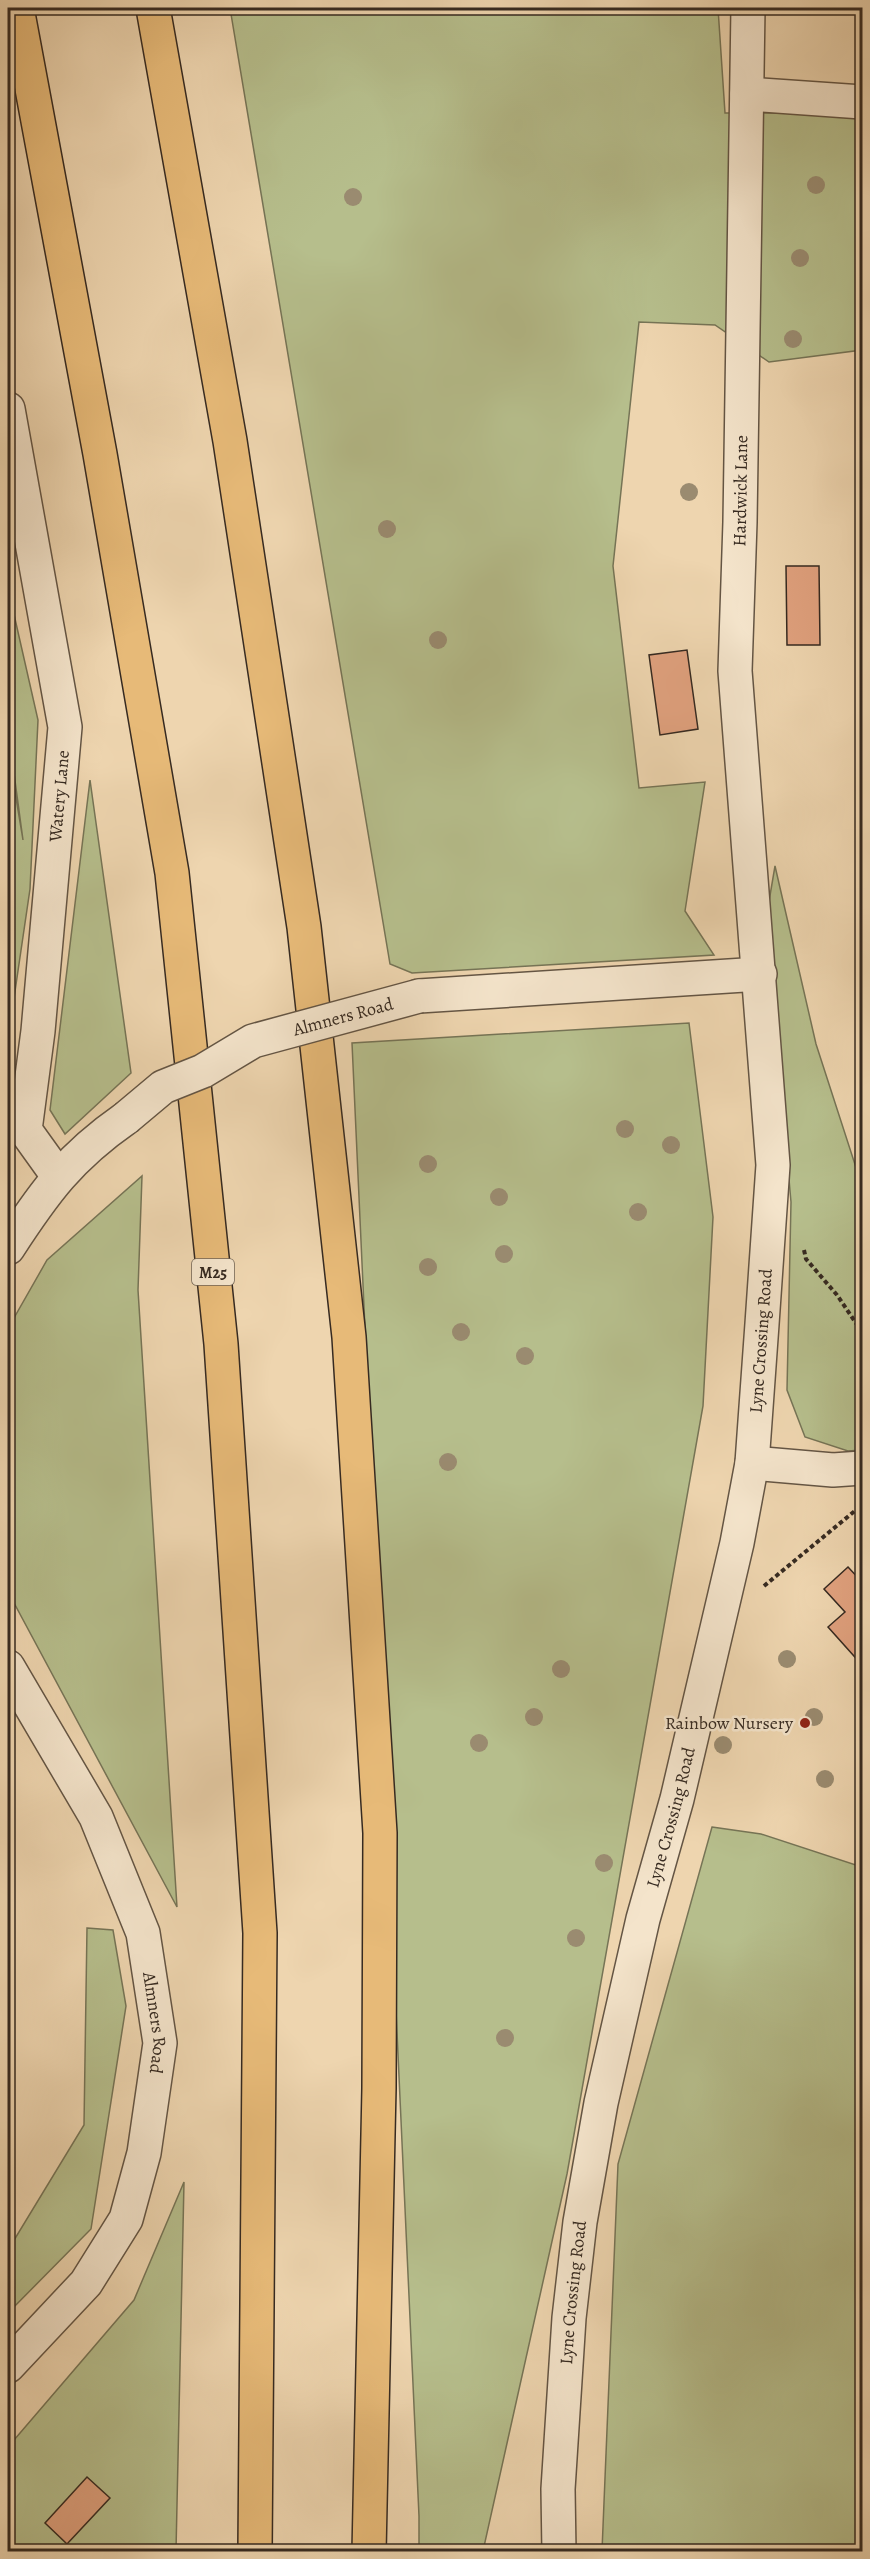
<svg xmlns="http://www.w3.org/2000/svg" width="870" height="2559" font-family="Alegreya,serif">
  <rect width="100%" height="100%" fill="#eed5af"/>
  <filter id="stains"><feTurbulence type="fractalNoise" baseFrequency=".00333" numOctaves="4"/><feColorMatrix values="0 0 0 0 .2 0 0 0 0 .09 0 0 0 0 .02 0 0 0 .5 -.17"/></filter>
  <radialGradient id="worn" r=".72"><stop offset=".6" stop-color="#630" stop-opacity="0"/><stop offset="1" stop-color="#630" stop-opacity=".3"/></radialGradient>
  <path fill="#b6be8c" stroke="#767456" stroke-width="1.5" d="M230,8h488l7,105h137v237l-93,12 -54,-37 -76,-3 -26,244 26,222 66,-6 -20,129 29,44 -302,18 -22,-9z
    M8,588l30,132 -8,169 -22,150 1,-283 14,84 -15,-111z
    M90,780l41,293 -66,61 -15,-24z
    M775,866l41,178 46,142v264l-14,1 -43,-14 -18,-47 4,-188 -25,-283z
    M689,1023l24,194 -10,189 -136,768 -84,377h-64v-35l-67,-1473z
    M142,1176l-4,114 39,617 -164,-306 -5,-41v-227l2,-8 37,-65z
    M712,1827l49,7 101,33v684h-260l16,-387z
    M87,1928l26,2 13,76 -35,223 -83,84v-63l76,-125z
    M184,2182l-8,369h-159l-9,-23v-81l126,-147z"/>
  <path fill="#e0a17e" stroke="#362a21" stroke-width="1.5" d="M786,566h33l1,79h-33z
    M687,650l11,79 -38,6 -11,-80z
    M848,1567l14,15v83l-34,-38 17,-15 -21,-23z
    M87,2477l23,21 -43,46 -22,-21z"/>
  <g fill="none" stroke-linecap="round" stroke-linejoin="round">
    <g stroke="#645544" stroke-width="36">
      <g id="minor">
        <path d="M747,94l115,8"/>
        <path d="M8,409l57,318 -27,304 -13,99 33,46"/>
        <path d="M419,996l341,-22"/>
        <path d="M8,1248c37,-57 62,-91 118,-130"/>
        <path d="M752,1463l81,7 29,-2"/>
        <path id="s1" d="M8,1667l88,150 47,116 17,110 -16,110 -18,66 -40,64 -78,83"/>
        <path id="s2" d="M559,2552l-1,-63 11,-171 11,-96 21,-119 42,-184 34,-120 60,-256 15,-80 10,-139 11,-159 -38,-494 5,-149 8,-514"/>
      </g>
    </g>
    <g stroke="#362a21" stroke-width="36">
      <path id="highway" d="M17,8l83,446 72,419 49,471 39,589 -5,619
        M153,8l77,433 74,486 45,410 31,496 -1,255 -10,464"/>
    </g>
    <path stroke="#362a21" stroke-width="4" stroke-dasharray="4.5 3" stroke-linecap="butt" d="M804,1250l2,9 31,36 25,37
      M764,1586l98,-81"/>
    <use href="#minor" stroke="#f4e4cb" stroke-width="33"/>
    <use href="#highway" stroke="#e7ba78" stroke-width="33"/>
    <g stroke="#645544" stroke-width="36" stroke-linecap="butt">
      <g id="minor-bridge">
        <path id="s3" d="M126,1118l37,-31 40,-16 50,-30 166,-45"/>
      </g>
    </g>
    <use href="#minor-bridge" stroke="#f4e4cb" stroke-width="33"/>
  </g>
  <g fill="#9a8b70">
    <circle cx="816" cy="185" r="9"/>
    <circle cx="353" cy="197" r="9"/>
    <circle cx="800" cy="258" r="9"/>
    <circle cx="793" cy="339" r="9"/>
    <circle cx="689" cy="492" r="9"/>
    <circle cx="387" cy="529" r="9"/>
    <circle cx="438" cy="640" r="9"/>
    <circle cx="625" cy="1129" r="9"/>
    <circle cx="671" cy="1145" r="9"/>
    <circle cx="428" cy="1164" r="9"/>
    <circle cx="499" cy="1197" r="9"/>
    <circle cx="638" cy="1212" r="9"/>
    <circle cx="504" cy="1254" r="9"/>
    <circle cx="428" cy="1267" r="9"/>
    <circle cx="461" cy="1332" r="9"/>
    <circle cx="525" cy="1356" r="9"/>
    <circle cx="448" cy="1462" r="9"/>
    <circle cx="787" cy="1659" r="9"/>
    <circle cx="561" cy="1669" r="9"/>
    <circle cx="534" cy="1717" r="9"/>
    <circle cx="814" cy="1717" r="9"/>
    <circle cx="479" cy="1743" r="9"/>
    <circle cx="723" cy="1745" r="9"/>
    <circle cx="825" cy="1779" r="9"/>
    <circle cx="604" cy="1863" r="9"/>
    <circle cx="576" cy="1938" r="9"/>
    <circle cx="505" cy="2038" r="9"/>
  </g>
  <circle fill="#8f2418" stroke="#f4e4cb" stroke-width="2" cx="805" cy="1723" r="6"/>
  <g text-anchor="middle" stroke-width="5" stroke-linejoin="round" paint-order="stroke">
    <rect fill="#f4e4cb" stroke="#6f6254" stroke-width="1.5" x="192" y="1259" width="42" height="26" rx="4.5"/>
    <g font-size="16" font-weight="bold" fill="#362a21">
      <text x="213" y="1278">M25</text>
    </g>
    <g font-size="18" fill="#362a21" stroke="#f4e4cb">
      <text dy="6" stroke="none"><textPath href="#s2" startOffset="2084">Hardwick Lane</textPath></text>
      <text transform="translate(59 796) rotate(-85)" y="6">Watery Lane</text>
      <text dy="6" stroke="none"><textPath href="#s3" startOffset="243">Almners Road</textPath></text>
      <text dy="6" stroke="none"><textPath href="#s2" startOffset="1232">Lyne Crossing Road</textPath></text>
      <text dy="6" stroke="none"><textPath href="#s2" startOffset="746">Lyne Crossing Road</textPath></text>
      <text dy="6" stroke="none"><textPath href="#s1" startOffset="390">Almners Road</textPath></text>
      <text dy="6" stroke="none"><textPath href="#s2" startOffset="260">Lyne Crossing Road</textPath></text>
    </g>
    <g font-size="18" fill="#362a21" stroke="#f4e4cb" text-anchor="end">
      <text x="793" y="1729">Rainbow Nursery</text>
    </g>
  </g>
  <rect width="870" height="2559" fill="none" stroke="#eed5af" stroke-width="30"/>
  <rect x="9" y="9" width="852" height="2541" fill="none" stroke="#362a21" stroke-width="3"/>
  <rect x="15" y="15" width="840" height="2529" fill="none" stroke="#362a21" stroke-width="1.5"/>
  <rect width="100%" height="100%" filter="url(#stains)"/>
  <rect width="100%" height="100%" fill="url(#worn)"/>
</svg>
